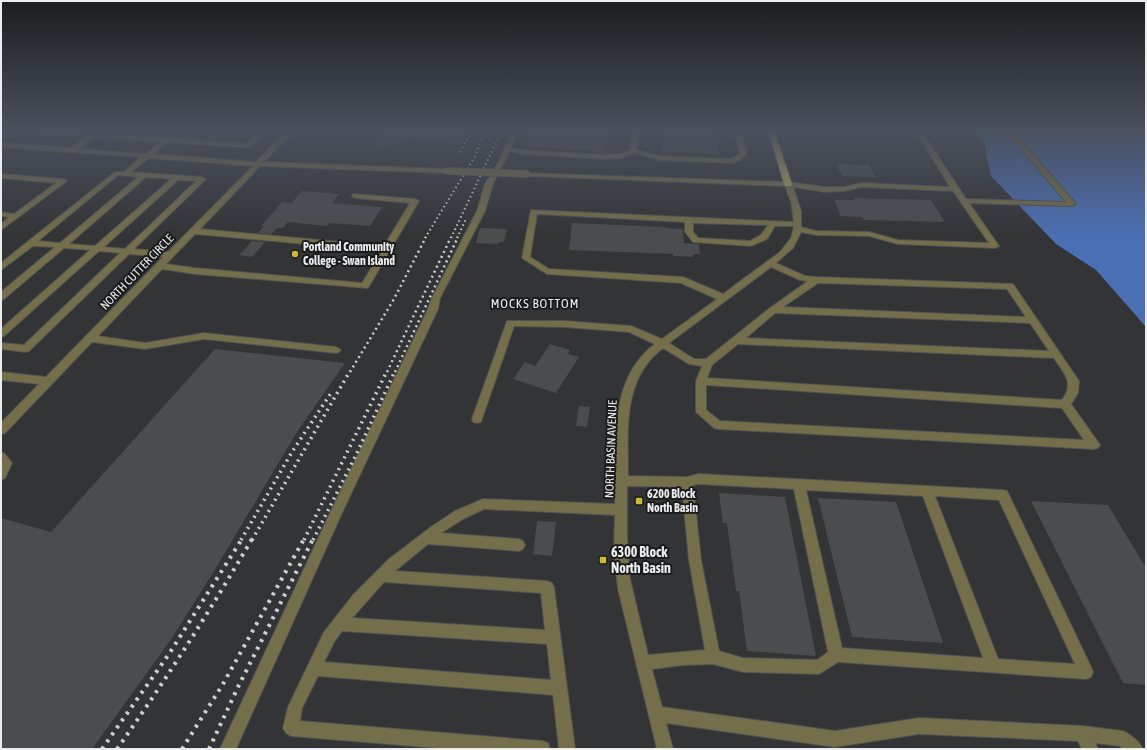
<svg xmlns="http://www.w3.org/2000/svg" width="1147" height="750" font-family="'Asap Condensed',sans-serif">
  <rect width="100%" height="100%" fill="#333436"/>
  <path fill="#4b6fb4" d="M973,131h173v196l-50,-57 -40,-26 -65,-68 -7,-33z"/>
  <path fill="#4a4c4e" d="M387,130h81l-8,14 -57,-4 -3,4 -8,-1 -3,5 -15,-1z
    M531,130h77l-4,22 -79,-6z
    M664,130h51v6h3l1,19 -57,-4z
    M836,164l33,1 6,12 -33,-1z
    M301,191l38,3 -7,9 50,4 -12,19 -41,-3 -2,3 -39,-4 -5,6h-6l-6,6 -13,-1 6,-7h-3l21,-24 10,1z
    M854,198l77,2 14,22 -81,-2 -2,-3 -21,-1 -7,-16h21z
    M572,223l93,4v1l18,1 1,14 15,1 1,10h-7v3l-20,-1v-2l-104,-4z
    M480,228l27,1 -3,13h-5l-1,2 -22,-1z
    M252,241l13,1 -13,15 -13,-2z
    M550,344l20,6 -2,4 11,3 -23,36 -43,-14 12,-17 10,4z
    M215,349l130,14 -48,69 -83,139 -42,67 -80,111h-91v-231l50,14z
    M579,406l11,1 -3,20 -11,-1z
    M719,493l66,4 31,159 -69,-5 -8,-60h-3l-9,-68h-4z
    M818,498l78,4 47,141 -91,-6z
    M1031,501l77,4 38,63v117l-23,-2z
    M537,521l19,1 -4,34 -19,-2z"/>
  <g fill="none" stroke-linecap="round" stroke-linejoin="round">
    <g stroke="#505153" stroke-width="2">
      <path id="minor" d="M18,130h38l191,14 14,-14h7l-19,18 -81,-6 -14,12 102,8 31,-32h7l-30,32 183,7 3,2 -3,2 -187,-7 -60,63 184,17 26,-43 -54,-5 -4,-2 1,-2 62,5 4,2 -51,87 -173,-14 -33,-5 -64,67 47,7 59,-10 132,14 5,3 -2,2 -3,1 -132,-14 -59,10 -53,-7 -87,91 -4,1v-11l38,-39 -38,-4v-8l45,5 117,-120 -34,-3 -100,97 -3,1 -25,-3v-6l23,2 96,-92 -21,-2 -95,85 -3,1v-8l89,-79 -26,-2 -60,51 -3,1v-8l54,-45 -22,-1 -32,24v-7l114,-91h9l17,-15 -140,-10v-4l70,5 16,-12zM94,137l67,5 -15,12 -67,-5zM149,158l104,8 -85,86 -34,-3 72,-70 -4,-2 -71,-5zM118,175l20,2 -78,66 -22,-2zM146,177l25,2 -76,67 -26,-2zM178,180l18,1 -71,68 -21,-2zM195,234l187,17 -20,32 -167,-15 -29,-4z
        M513,130h6l-8,18 12,2 82,5 16,-1 9,-4 3,-20h6l-3,20 24,6 71,3 9,-5 -5,-24h6l5,24 -6,6 -8,3 -72,-3 -26,-7 -12,5 -17,1 -82,-5 -13,-3 -17,33 -8,27 -45,87 -2,11 -97,206 -105,234h-16l111,-238 97,-202 4,-11 45,-87 8,-27 13,-21z
        M915,130h6l45,69 100,3 -61,-72h7l64,74 -4,2 -103,-3 30,43 -4,2 -97,-4 -29,-8 -53,-1 -15,-3 -8,16 -17,15 29,13 11,1 197,7 66,97 -1,12 -7,11 27,38 2,3 -2,3 -4,1 -376,-20 -4,-1 -18,-16v-31l6,-15 -13,-2 -26,-16c-41,31 -35,82 -35,128l59,1 12,-3 304,16 4,1 84,176 2,5 -2,5 -5,2 -248,-17 -19,12 -76,-2 -30,-8 -29,1 -32,4 10,38 173,24 84,-13 164,8 40,5c8,4 16,10 20,18h-20l-3,-3 -25,-3 3,6h-16l-4,-8 -159,-7 -84,13 -169,-24 7,26h-16l-39,-160 -4,-39 1,-35 -131,-6 -21,10 -22,14 78,6 4,2 2,4 -2,4 -4,2 -91,-7 -33,27 152,10 5,2 2,4 21,162h-16l-6,-54 -235,-19 -16,32 -2,13 242,20 6,2 2,6h-101l-158,-13 -5,-3 -3,-5 5,-21 36,-75 29,-37 36,-36 42,-32 24,-16 28,-12 132,5c2,-53 -9,-124 40,-160l-26,-12 -64,-5 -51,-1 -32,93 -1,3 -4,1 -4,-1 -1,-3 35,-98h58l66,5 31,13 55,-40 -36,-16 -134,-9 -25,-16 9,-48 263,12 -3,-20 -6,-16 -258,-10 -3,-2 1,-1 263,9 37,5h19l18,-4 88,4zM793,187l32,5 19,-1 18,-4 91,4 36,52 -91,-3 -29,-8 -53,-1 -15,-4v-16zM537,214l148,8v10l8,10 58,4 16,-7 8,-13h19l-3,12 -11,14 -57,42 -40,-17 -134,-8 -19,-12zM693,223l75,2 -7,10 -11,6 -52,-3 -5,-6zM771,267l29,13 8,1 -38,27 -64,51h-12l-25,-16zM818,283l189,6 19,28 -243,-10zM775,313l255,10 19,28 -303,-13zM738,344l316,14c10,16 21,24 8,42l-355,-22 5,-13zM706,385l356,23 22,32 -364,-19 -14,-11zM699,484l95,5 34,163 -11,8 -74,-2 -24,-7 -18,-91 -8,-75zM627,486l55,1 7,73 16,90 -57,5 -18,-76 -3,-43zM806,490l117,6 60,162 -141,-10zM935,496l64,4 76,164 -77,-5zM384,582l157,11 4,37 -193,-12zM342,631l205,13 4,36 -227,-18 10,-20z
        M1,174l62,5 4,2 -66,49v-6l8,-7 -8,-1v-4l13,2 42,-31 -55,-5z
        M1,452l4,2 7,9 -7,15 -4,2z"/>
    </g>
    <g stroke="#505153" stroke-width="2">
      <path id="major" d="M768,130h6l18,54 -1,2h-6l-1,-2z"/>
    </g>
    <use href="#minor" fill="#746e4b" fill-rule="evenodd"/>
    <use href="#major" fill="#b4a75c" fill-rule="evenodd"/>
    <path stroke="#cecfd0" stroke-width="2" stroke-dasharray="1.5 3" stroke-linecap="butt" d="M460,152l12,-22
      M425,238l49,-80 12,-28
      M451,238l51,-108
      M457,238l9,-19"/>
    <path stroke="#cecfd0" stroke-width="2.5" stroke-dasharray="2 3.5" stroke-linecap="butt" d="M350,372l44,-73 32,-62
      M387,372l64,-135
      M395,372l63,-135"/>
    <path stroke="#cecfd0" stroke-width="3.5" stroke-dasharray="2 4.5" stroke-linecap="butt" d="M241,540l51,-88 39,-59
      M252,540l98,-169
      M304,540l83,-169
      M313,540l43,-85 39,-84"/>
    <path stroke="#cecfd0" stroke-width="4" stroke-dasharray="3 5.5" stroke-linecap="butt" d="M102,749l67,-95 73,-115
      M117,749c48,-68 93,-138 135,-210
      M182,749l41,-65 81,-145
      M209,749l29,-62 75,-148"/>
    <g stroke="#505153" stroke-width="8" stroke-linecap="butt">
      <path id="minor-bridge" d="M447,171l80,3"/>
    </g>
    <use href="#minor-bridge" stroke="#746e4b" stroke-width="7"/>
  </g>
  <linearGradient id="sky" x2="0" y2="1"><stop stop-color="#1c1d1e"/><stop offset="0.55" stop-color="#4a505d"/><stop offset="1" stop-color="#4a505d" stop-opacity="0"/></linearGradient>
  <rect width="1147" height="236" fill="url(#sky)"/>
  <g fill="#ceb837" stroke="#1b1b1c" stroke-width="1.5">
    <circle cx="295" cy="254" r="4"/>
    <rect x="635" y="497" width="8" height="8" rx="2"/>
    <rect x="599" y="556" width="8" height="8" rx="2"/>
  </g>
  <g text-anchor="middle" stroke-width="4" stroke-linejoin="round" paint-order="stroke">
    <g font-size="12" font-weight="bold" fill="#ebeced" stroke="#1b1b1c" text-anchor="start">
      <text x="303" y="251">Portland Community<tspan x="303" dy="14">College - Swan Island</tspan></text>
      <text x="647" y="498">6200 Block<tspan x="647" dy="14">North Basin</tspan></text>
    </g>
    <g font-size="12" fill="#ebeced" stroke="#1b1b1c">
      <text transform="translate(137 272) rotate(-46)" y="4">NORTH CUTTER CIRCLE</text>
      <text transform="translate(611 449) rotate(-88)" y="4">NORTH BASIN AVENUE</text>
    </g>
    <g font-size="13" letter-spacing="1" fill="#ebeced" stroke="#1b1b1c">
      <text x="535" y="308">MOCKS BOTTOM</text>
    </g>
    <g font-size="14" font-weight="bold" fill="#ebeced" stroke="#1b1b1c" text-anchor="start">
      <text x="611" y="557">6300 Block<tspan x="611" dy="16">North Basin</tspan></text>
    </g>
  </g>
  <rect width="1147" height="750" fill="none" stroke="#ebeced" stroke-width="4"/>
</svg>
